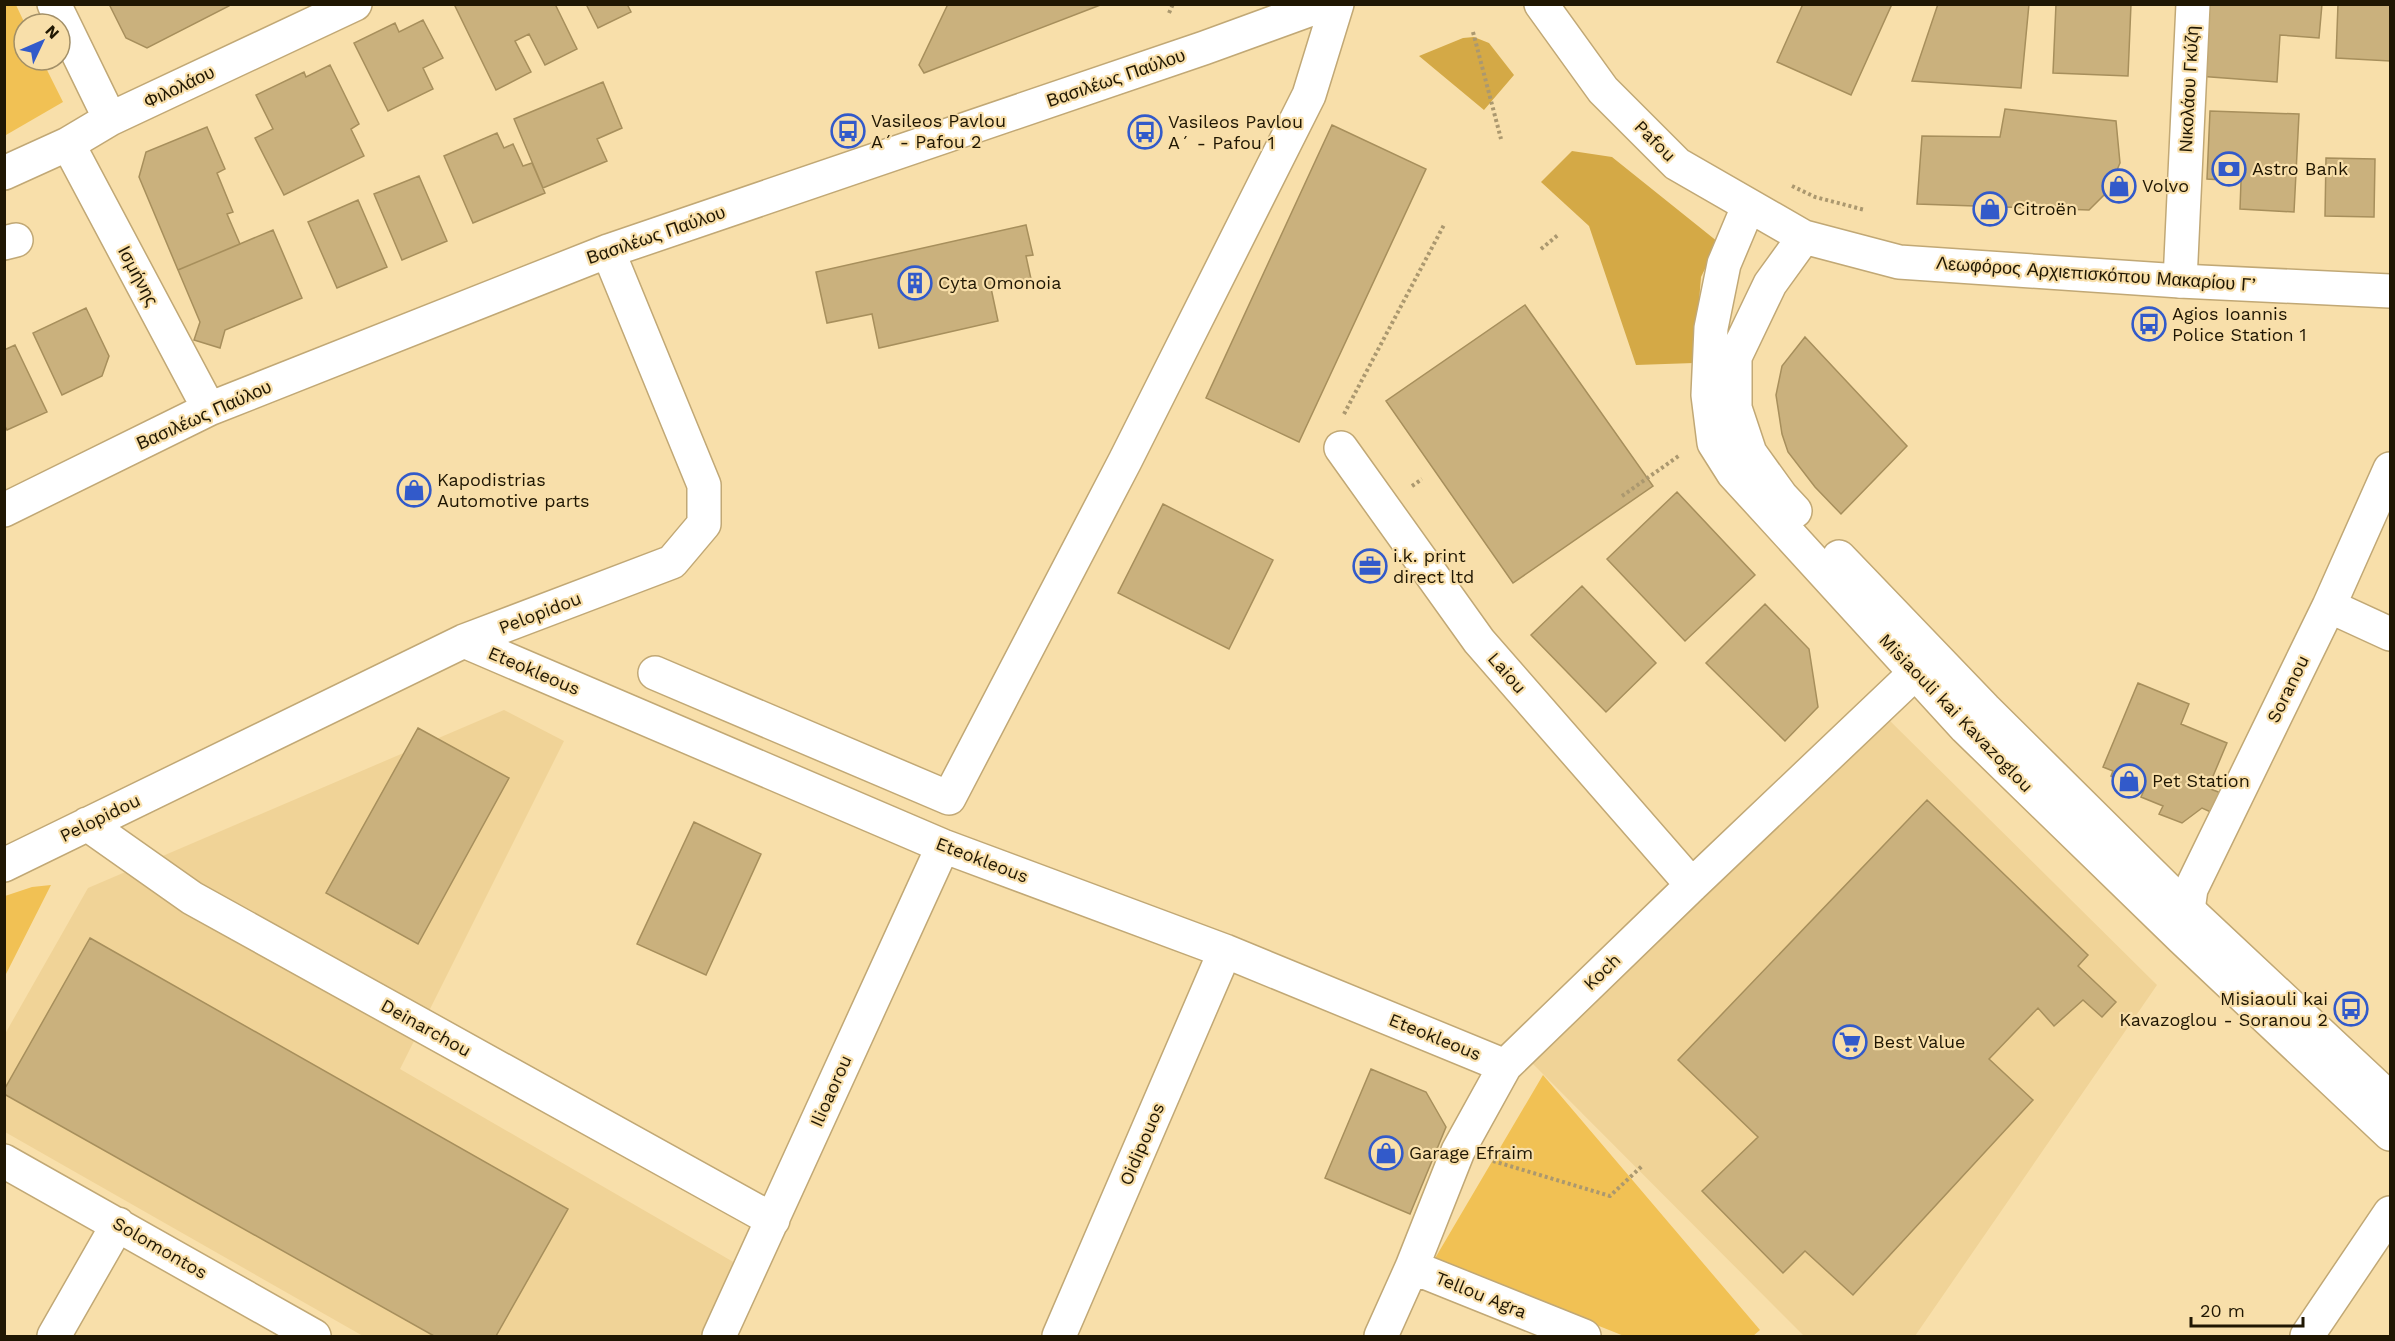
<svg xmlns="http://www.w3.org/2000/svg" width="2395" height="1341" font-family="'Work Sans',sans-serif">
  <rect width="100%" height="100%" fill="#f8dfaa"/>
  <path fill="#f0d397" d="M504,710l60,31 -164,328 342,198 -37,69h-342l-358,-204v-98l83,-146z
    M1884,715l273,270 -242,351h-111l-272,-273z"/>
  <path fill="#f1c154" d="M4,5h12l9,19 -1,36h18l21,42 -57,33z
    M51,885l-46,91v-80l27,-9z
    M1543,1075l217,255 -7,6h-129l-190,-76z"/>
  <path fill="#d4a946" d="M1474,37l15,6 25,32 -30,35 -65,-54 44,-18z
    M1572,151l40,6 106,85 -17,35 -7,86 -58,2 -47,-139 -48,-44z"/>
  <path fill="#cab17d" stroke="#a78f5c" stroke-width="1.5" d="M109,4h119l1,2 -82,42 -21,-10z
    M454,4h101l22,45 -32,16 -16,-31 -14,7 16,31 -35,18z
    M586,4h41l4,8 -33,16z
    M948,4h155l-179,69 -5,-8z
    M1803,4h89l-41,91 -74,-33z
    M1938,4h91l-8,84 -109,-7z
    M2056,4h75l-3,72 -75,-3z
    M2203,4h119l-3,34 -39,-3 -3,47 -79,-6z
    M2338,4h52v57l-54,-3z
    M423,20l20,38 -20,10 10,21 -45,22 -34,-68 41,-20 4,9z
    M330,65l29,59 -8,5 13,27 -80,39 -29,-57 18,-9 -17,-34 48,-23 2,5z
    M603,82l19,46 -25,11 10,22 -64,27 -29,-69z
    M2005,109l111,12 4,42 -12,28 -19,19 -172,-6 5,-68 78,1z
    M2210,111l89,3 -5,98 -54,-3 1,-28 -34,-2z
    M1332,125l94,44 -127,273 -93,-44z
    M207,127l18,42 -8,4 16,39 -6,2 13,30 -62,26 -39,-93 7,-25z
    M497,133l7,15 9,-4 10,22 9,-3 13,30 -72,30 -29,-67z
    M2326,158l49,1 -1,58 -49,-1z
    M419,176l28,65 -45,19 -28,-66z
    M358,200l29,67 -50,21 -29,-66z
    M1026,225l7,30 -7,1 5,23 -40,9 7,33 -119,27 -7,-34 -45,9 -11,-51z
    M273,230l29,68 -77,32 -5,18 -26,-8 6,-18 -22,-52z
    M1525,305l128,181 -140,97 -127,-182z
    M86,308l23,48 -7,20 -40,19 -29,-62z
    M1805,337l102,109 -66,68 -26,-27 -27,-35 -6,-18 -6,-39 6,-29z
    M15,345l32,67 -40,18 -3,-5v-75z
    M1677,492l78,83 -70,66 -78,-82z
    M1163,504l110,56 -44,89 -111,-56z
    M1582,586l74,77 -50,49 -75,-77z
    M1765,604l44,45 9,58 -33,34 -79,-78z
    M2138,683l51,21 -8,20 46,19 -19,45 13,5 -8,20 -11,-5 -20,15 -23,-9 4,-8 -22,-9 3,-7 -33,-14 2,-5 -10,-4z
    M418,728l91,50 -91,166 -92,-51z
    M1927,800l161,155 -10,11 38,36 -14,15 -19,-17 -29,26 -16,-18 -49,51 44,41 -180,195 -48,-44 -22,22 -81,-82 56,-54 -80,-77z
    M694,822l67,32 -55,121 -69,-31z
    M90,938l478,271 -72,127h-62l-430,-242v-4z
    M1371,1069l55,23 20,35 -36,87 -85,-36z"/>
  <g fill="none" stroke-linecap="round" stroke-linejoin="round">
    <g stroke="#c1a875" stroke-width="36">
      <path id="minor" d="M54,4l56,115
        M68,144l141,265
        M4,173l64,-29 42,-25 245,-115
        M4,243l12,-3
        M2180,281l13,-277
        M1341,448l138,193 213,244
        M4,510l205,-101 399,-158 596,-203 121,-44
        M2329,606l61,28
        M464,641l479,205 282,105 280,115
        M655,673l294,125 176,-337 184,-366 28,-91
        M87,824l105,74 581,322
        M4,865l460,-224 208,-79 32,-38v-39l-96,-234
        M2188,910l3,-21 138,-283 61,-137
        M4,1161l310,175
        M1412,1267l172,69
        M54,1336l64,-112
        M719,1336l224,-490
        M1059,1336l166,-385
        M1381,1336l31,-69 46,-116 47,-85 187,-181 223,-212
        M2307,1336l83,-123"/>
    </g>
    <g stroke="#c1a875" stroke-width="36">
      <path id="major" d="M1541,4l62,86 74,74 127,73 95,25 281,19 210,10
        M1748,207l-24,57 -13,64 -3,67 6,48 19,30 233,255 217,211 207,195
        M1795,511l-14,-15 -31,-43 -15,-45v-51l35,-73 34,-47
        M1839,557l146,152 203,201 202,189"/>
    </g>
    <path stroke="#ab986f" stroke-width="4" stroke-dasharray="3 3" stroke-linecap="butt" d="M1169,13l4,-9
      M1473,32l28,107
      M1792,186l23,11 50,13
      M1541,249l17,-14
      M1344,414l101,-191
      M1412,486l10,-7
      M1622,496l58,-41
      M1493,1161l117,35 32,-30"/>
    <use href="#minor" stroke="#fff" stroke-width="33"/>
    <use href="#major" stroke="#fff" stroke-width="33"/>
  </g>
  <defs>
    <g id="bus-ring" transform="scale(1.725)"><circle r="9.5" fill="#f8dfaa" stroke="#325aca" stroke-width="1.5"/><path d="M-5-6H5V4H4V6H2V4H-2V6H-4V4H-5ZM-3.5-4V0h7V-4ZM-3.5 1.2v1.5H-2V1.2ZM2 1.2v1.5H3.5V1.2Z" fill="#325aca"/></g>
    <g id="bank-ring" transform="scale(1.725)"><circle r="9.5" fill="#f8dfaa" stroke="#325aca" stroke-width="1.5"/><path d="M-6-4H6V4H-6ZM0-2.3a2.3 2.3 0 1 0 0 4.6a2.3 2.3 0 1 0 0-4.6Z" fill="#325aca"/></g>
    <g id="shop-ring" transform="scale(1.725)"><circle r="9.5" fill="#f8dfaa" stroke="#325aca" stroke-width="1.5"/><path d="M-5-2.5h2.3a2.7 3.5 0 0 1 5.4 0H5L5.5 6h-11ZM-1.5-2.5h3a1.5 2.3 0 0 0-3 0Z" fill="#325aca"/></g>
    <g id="building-ring" transform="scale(1.725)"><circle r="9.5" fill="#f8dfaa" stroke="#325aca" stroke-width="1.5"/><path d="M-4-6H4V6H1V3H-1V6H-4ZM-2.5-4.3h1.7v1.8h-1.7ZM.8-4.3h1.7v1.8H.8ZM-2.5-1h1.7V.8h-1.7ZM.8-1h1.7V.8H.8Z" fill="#325aca"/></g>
    <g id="office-ring" transform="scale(1.725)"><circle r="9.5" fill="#f8dfaa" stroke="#325aca" stroke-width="1.5"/><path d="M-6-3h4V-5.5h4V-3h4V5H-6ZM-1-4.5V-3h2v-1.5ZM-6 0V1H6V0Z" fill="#325aca"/></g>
    <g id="supermarket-ring" transform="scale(1.725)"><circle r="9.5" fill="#f8dfaa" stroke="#325aca" stroke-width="1.5"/><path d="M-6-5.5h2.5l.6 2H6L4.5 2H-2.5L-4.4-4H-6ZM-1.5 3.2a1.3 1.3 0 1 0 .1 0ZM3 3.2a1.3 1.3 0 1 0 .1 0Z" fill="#325aca"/></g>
  </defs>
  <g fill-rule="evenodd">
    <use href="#bus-ring" x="848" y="131"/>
    <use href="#bus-ring" x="1145" y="132"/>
    <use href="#bank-ring" x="2229" y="169"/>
    <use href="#shop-ring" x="2119" y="186"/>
    <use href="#shop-ring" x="1990" y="209"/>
    <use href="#building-ring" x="915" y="283"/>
    <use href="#bus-ring" x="2149" y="324"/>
    <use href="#shop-ring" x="414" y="490"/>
    <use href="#office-ring" x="1370" y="566"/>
    <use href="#shop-ring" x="2129" y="781"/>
    <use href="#bus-ring" x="2351" y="1009"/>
    <use href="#supermarket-ring" x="1850" y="1042"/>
    <use href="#shop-ring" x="1386" y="1153"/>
  </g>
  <g text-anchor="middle" stroke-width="4.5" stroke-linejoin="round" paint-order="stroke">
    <g font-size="18" fill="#201703" stroke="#f8dfaa">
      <text transform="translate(1116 78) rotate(-19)" y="6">Βασιλέως Παύλου</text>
      <text transform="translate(179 87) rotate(-25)" y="6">Φιλολάου</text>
      <text transform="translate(2189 89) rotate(-87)" y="6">Νικολάου Γκύζη</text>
      <text transform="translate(1655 141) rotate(45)" y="6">Pafou</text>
      <text transform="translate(656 235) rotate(-19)" y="6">Βασιλέως Παύλου</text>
      <text transform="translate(2096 274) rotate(4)" y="6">Λεωφόρος Αρχιεπισκόπου Μακαρίου Γ’</text>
      <text transform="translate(138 276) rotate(62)" y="6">Ισμήνης</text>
      <text transform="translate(204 415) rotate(-24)" y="6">Βασιλέως Παύλου</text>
      <text transform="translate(540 613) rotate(-21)" y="6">Pelopidou</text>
      <text transform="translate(534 671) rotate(23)" y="6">Eteokleous</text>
      <text transform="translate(1507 673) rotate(49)" y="6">Laiou</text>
      <text transform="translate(2288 689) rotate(-64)" y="6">Soranou</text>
      <text transform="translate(1956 713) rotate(46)" y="6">Misiaouli kai Kavazoglou</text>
      <text transform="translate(100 818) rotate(-26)" y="6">Pelopidou</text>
      <text transform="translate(982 860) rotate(21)" y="6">Eteokleous</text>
      <text transform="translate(1602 972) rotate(-44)" y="6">Koch</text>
      <text transform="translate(426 1028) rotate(29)" y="6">Deinarchou</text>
      <text transform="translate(1435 1037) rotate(22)" y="6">Eteokleous</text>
      <text transform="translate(831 1091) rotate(-66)" y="6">Ilioaorou</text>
      <text transform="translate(1142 1144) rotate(-67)" y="6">Oidipouos</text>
      <text transform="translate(160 1248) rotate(30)" y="6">Solomontos</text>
      <text transform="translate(1481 1295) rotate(22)" y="6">Tellou Agra</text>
    </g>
    <g font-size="18" fill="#201703" stroke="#f8dfaa" text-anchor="start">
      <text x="871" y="127">Vasileos Pavlou<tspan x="871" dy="21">A´ - Pafou 2</tspan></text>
      <text x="1168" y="128">Vasileos Pavlou<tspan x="1168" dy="21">A´ - Pafou 1</tspan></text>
      <text x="2252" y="175">Astro Bank</text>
      <text x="2142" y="192">Volvo</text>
      <text x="2013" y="215">Citroën</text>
      <text x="938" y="289">Cyta Omonoia</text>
      <text x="2172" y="320">Agios Ioannis<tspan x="2172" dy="21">Police Station 1</tspan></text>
      <text x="437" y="486">Kapodistrias<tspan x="437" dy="21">Automotive parts</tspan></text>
      <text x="1393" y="562">i.k. print<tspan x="1393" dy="21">direct ltd</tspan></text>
      <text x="2152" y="787">Pet Station</text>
      <text x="2328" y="1005" text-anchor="end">Misiaouli kai<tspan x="2328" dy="21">Kavazoglou - Soranou 2</tspan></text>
      <text x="1873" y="1048">Best Value</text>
      <text x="1409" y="1159">Garage Efraim</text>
    </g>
  </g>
  <rect width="2395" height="1341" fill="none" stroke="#201703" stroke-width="12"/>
  <g transform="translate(42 42) rotate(46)"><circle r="28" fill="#f8dfaa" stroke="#a28f67" stroke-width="1.5"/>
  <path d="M0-4.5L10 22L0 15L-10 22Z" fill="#325aca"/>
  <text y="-9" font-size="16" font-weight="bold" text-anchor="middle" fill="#201703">N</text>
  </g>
  <path d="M2191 1317v9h112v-9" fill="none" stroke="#201703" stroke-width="3"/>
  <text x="2200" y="1317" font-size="18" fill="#201703" stroke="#f8dfaa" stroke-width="4.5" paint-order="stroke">20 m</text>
</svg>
